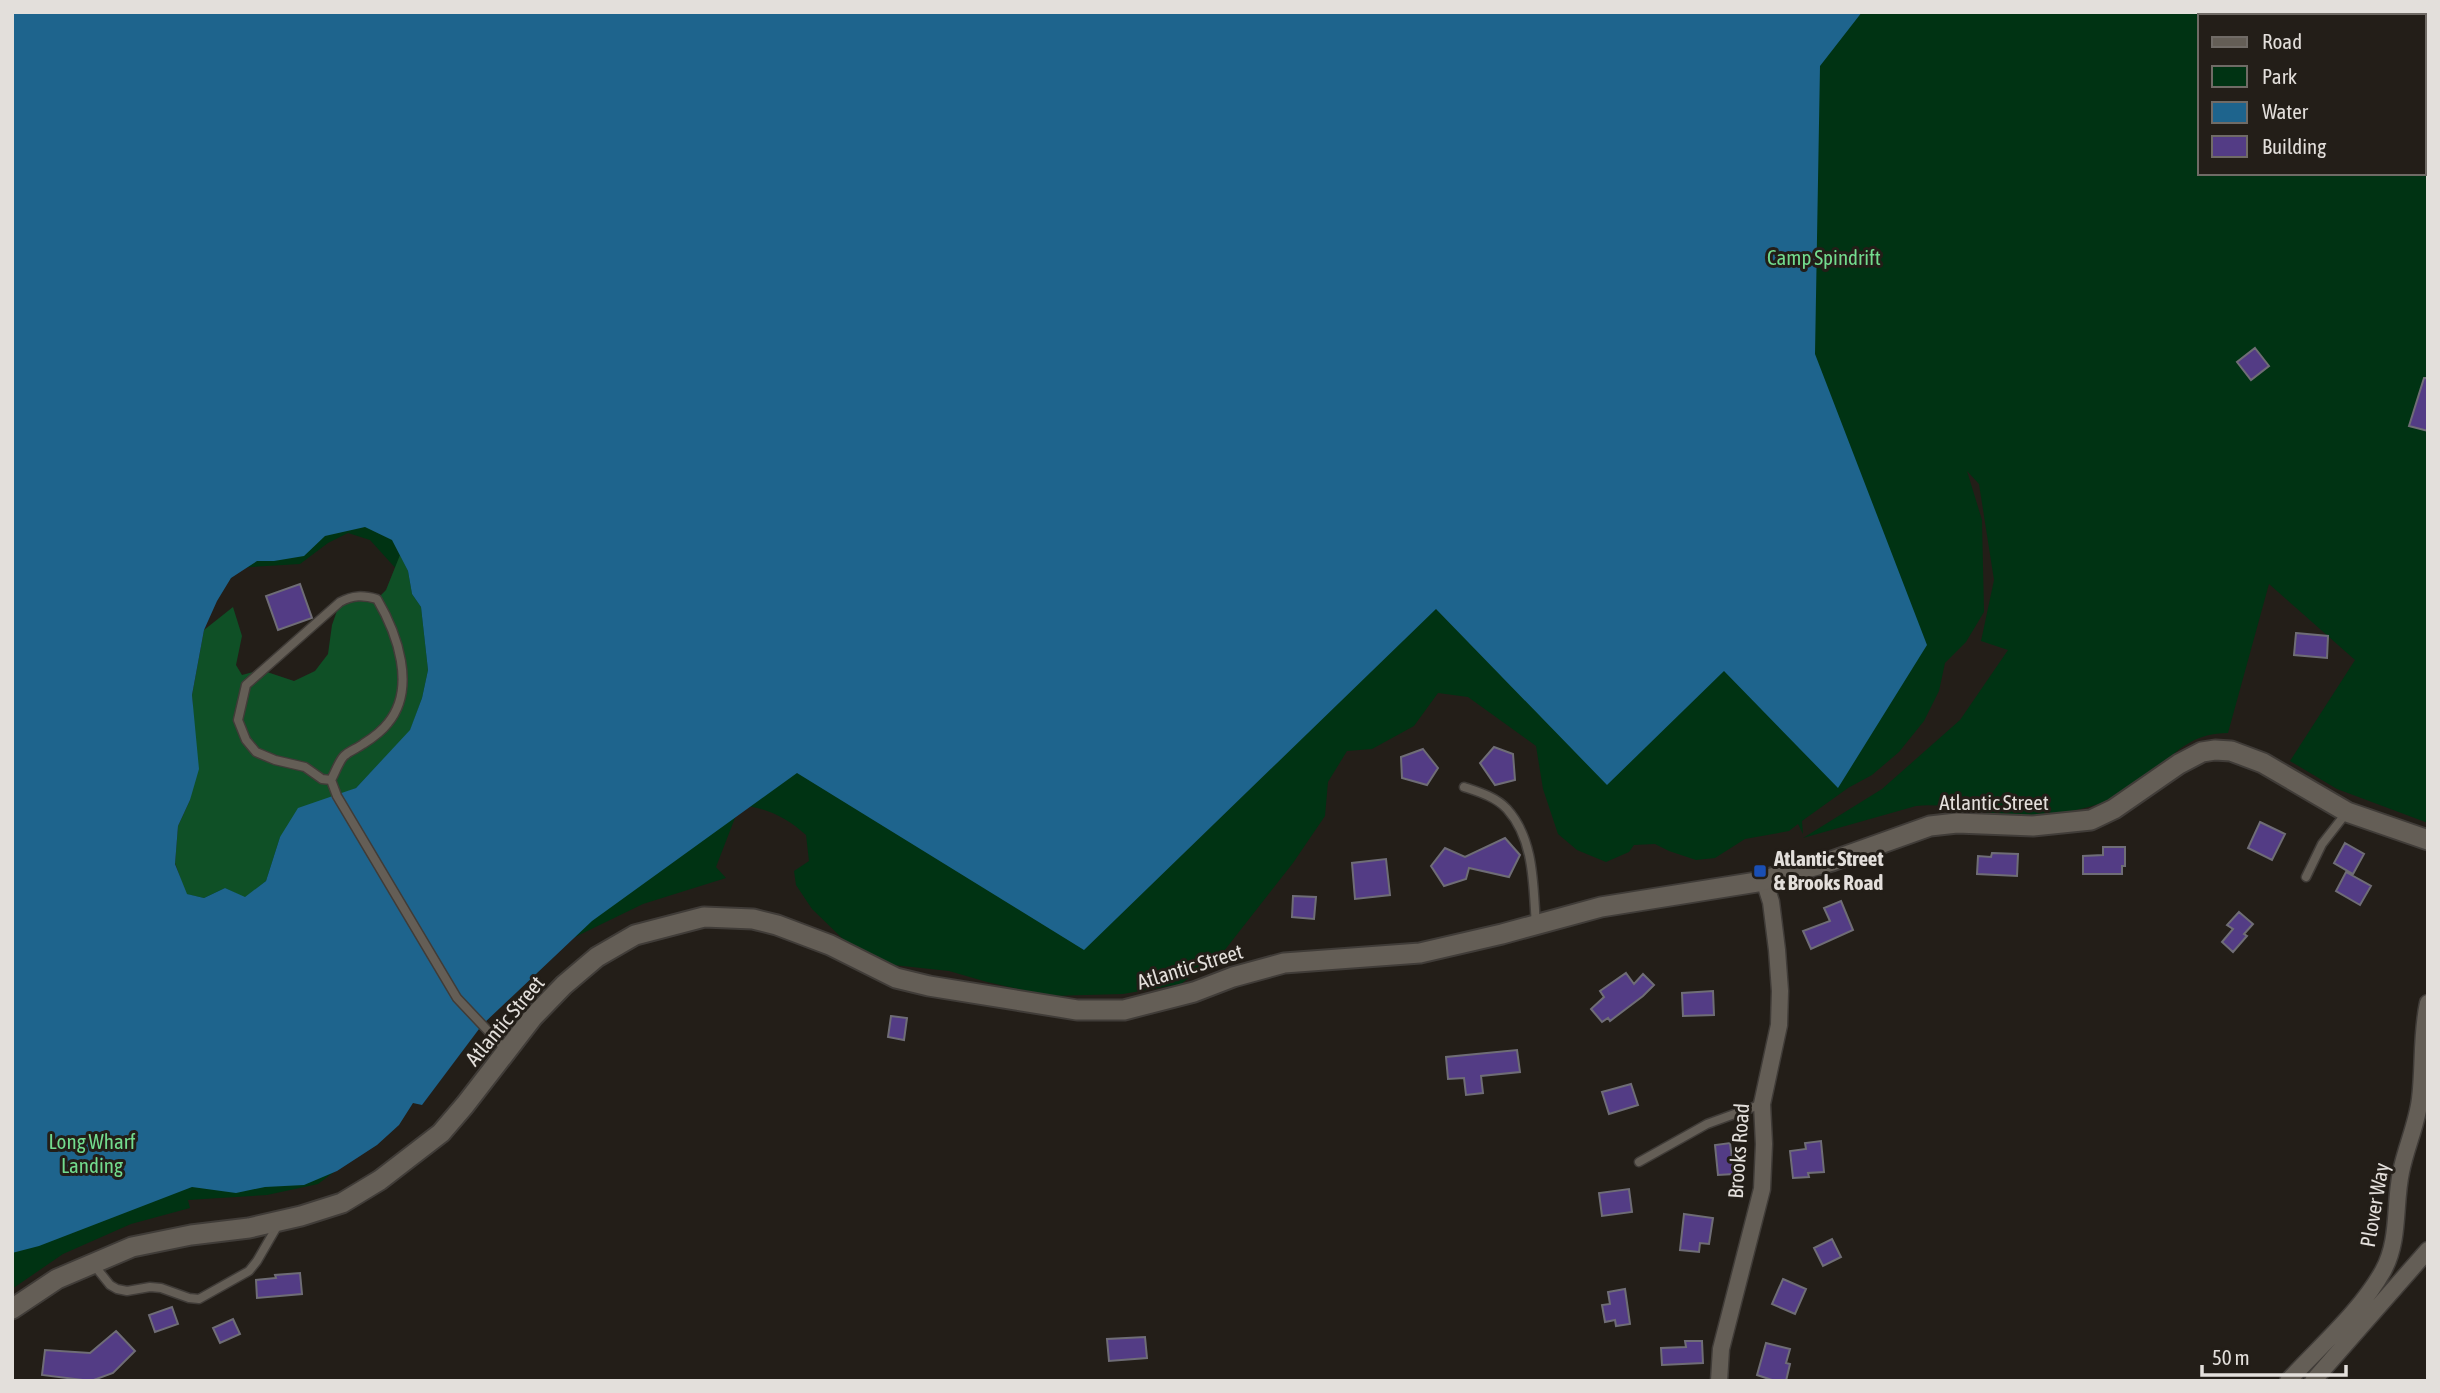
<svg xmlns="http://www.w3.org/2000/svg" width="2440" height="1393" font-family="'Asap Condensed',sans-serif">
  <rect width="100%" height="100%" fill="#231e18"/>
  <path fill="#003313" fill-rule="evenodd" d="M247,12h2181v811l-91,-34 -47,-28 65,-101 -86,-76 -41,149c-51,0 -63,39 -103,60 -40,20 -86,26 -130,21 -27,-3 -52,-11 -79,-8l-113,32 79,-49 78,-69 48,-70 -27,-9 13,-61 -15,-96 -12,-13 15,49 2,92 -18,30 -21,21 -6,28 -15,30 -25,31 -27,23 -24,13 -46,33 1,13 -5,-10 -9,7 -44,8 -30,19 -19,2 -27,-9 -14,-7 -21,1 -5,7 -23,10 -29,-12 -19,-16 -15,-45 -7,-43 -68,-49 -30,-4 -24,33 -42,23 -25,2 -19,31 -3,34 -32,47 -69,88 -43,33 -58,10 -73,2 -63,-14 -38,-11 -65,-7 -40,-24 -32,-31 -16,-24 -2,-14 15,-10 -3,-26c-20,-18 -39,-27 -66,-30l-24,62 10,11 -83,26 -101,49 -173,193 -51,38 -51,11 -79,5 2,8 -59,16 -68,30 -51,35v-1225zM2200,16h224v157h-224zM348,533l22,7 29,32 -224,331 -13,-45 50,-279 22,-11 66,-4 28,-21z"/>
  <path fill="#0f5026" d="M400,555l8,16 4,23 9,13 7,63 -6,28 -12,33 -54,57 -19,8 -57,41 -14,44 -21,17 -20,-10 -21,10 -18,-4 -11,-31 3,-37 12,-26 4,-72 -2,-33 12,-65 29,-23 9,29 -6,29 6,10 19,-5 33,11 21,-10 13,-17 4,-29 8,-23 11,-5 26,2 9,-9z"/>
  <path fill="#1e648d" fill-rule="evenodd" d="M12,12h1850l-42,54 -5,288 112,291 -89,143 -114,-117 -117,114 -171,-176 -352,341 -287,-177 -205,148 -110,104 -60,80 -9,-2 -14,22 -22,20 -40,26 -33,14 -39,2 -29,6 -44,-6 -153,59 -27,7zM365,527l27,13 16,31 4,23 9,13 7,63 -6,28 -12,32 -54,58 -58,20 -18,29 -14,44 -21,16 -20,-9 -21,10 -17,-4 -12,-30 3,-38 12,-26 9,-31 -7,-74 12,-65 13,-29 14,-23 26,-17h17l30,-5 21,-20z"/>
  <path fill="#533c85" stroke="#6f6d76" stroke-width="2" d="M2255,348l14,18 -18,14 -14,-18z
    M2424,378h4v53l-19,-5z
    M300,584l12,34 -34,12 -12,-34z
    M2296,633l32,3 -1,22 -33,-3z
    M1494,747l19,7 2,26 -20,5 -15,-22z
    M1423,749l15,19 -11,17 -25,-7 -1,-21z
    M2260,822l25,12 -13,26 -24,-12z
    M1505,838l15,17 -11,22 -40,-9 -3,11 -22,7 -13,-20 14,-18 20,9z
    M2345,843l19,11 -11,20 -19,-11z
    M2103,847h22v19h-3v8h-39v-18l20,-1z
    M1992,853l26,1 -1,22 -40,-2 1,-18 13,1z
    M1386,859l4,36 -35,4 -3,-36z
    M2346,872l25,14 -11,19 -24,-14z
    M1293,896l23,1 -2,22 -22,-2z
    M1841,901l12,29 -42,19 -8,-18 27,-10 -6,-13z
    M2239,912l14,12 -9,10 3,2 -14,16 -11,-10 11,-13 -6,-4z
    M1626,973l8,11 9,-10 11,11 -11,11 -33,25 -2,-3 -6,4 -11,-13 13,-12 -4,-6z
    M1713,991l1,24 -31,1 -1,-23z
    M891,1016l16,2 -3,22 -16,-3z
    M1517,1050l3,22 -39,4 2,17 -17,2 -2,-17 -16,1 -2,-22z
    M1631,1084l7,21 -29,9 -7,-22z
    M1821,1141l3,31 -16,1 1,4 -16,1 -3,-27 16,-2 -1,-6z
    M1730,1143l4,31 -16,1 -3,-30z
    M1629,1189l3,23 -30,4 -3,-23z
    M1684,1214l29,4 -4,26 -9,-1 -1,9 -19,-2z
    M1832,1239l9,18 -18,9 -9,-18z
    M300,1273l2,21 -45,4 -1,-18 20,-2 -1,-3z
    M1783,1279l23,10 -11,25 -23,-10z
    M1625,1289l5,35 -14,2 -1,-6 -10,2 -3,-17 8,-1 -2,-12z
    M172,1307l6,17 -23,8 -6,-17z
    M233,1319l7,15 -20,9 -7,-15z
    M116,1331l19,20 -22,22 -22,8 -49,-6 3,-25 45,3z
    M1145,1337l2,21 -38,3 -2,-22z
    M1685,1341h17l1,22 -41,2 -1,-17 25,-1z
    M1766,1343l24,6 -4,14 4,1 -4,17h-11l-18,-6z"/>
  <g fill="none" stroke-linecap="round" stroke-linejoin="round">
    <g stroke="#403c38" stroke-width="11">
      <path id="service" d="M331,780l-9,-1 -17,-12 -30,-7 -19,-8 -10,-12 -8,-20 8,-35 94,-83c13,-7 23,-7 37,-3 20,34 40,89 11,124 -6,8 -17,16 -25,21 -5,4 -14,7 -19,12 -5,5 -9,17 -13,24l6,16 120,202 50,53
        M1464,787c15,5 32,10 43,22 28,31 26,78 29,116
        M2306,877l16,-33 25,-32
        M1639,1162l68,-38 55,-20
        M94,1265l16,20 7,4 10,2 23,-4 11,1 28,10 10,1 50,-28 8,-10 22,-38"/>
    </g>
    <g stroke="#403c38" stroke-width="19">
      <path id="minor" d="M1719,1381l2,-32 41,-160 2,-45 -2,-40 17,-79 1,-34 -3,-41 -6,-48 -7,-22
        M2288,1381c32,-35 72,-69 95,-110 17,-31 11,-66 18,-99 5,-25 16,-48 19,-73 4,-32 1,-64 8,-96
        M2313,1381l115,-131"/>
    </g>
    <g stroke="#403c38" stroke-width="23">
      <path id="tertiary" d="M12,1309l45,-30 75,-32 59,-12 58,-7 52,-12 41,-13 38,-23 61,-47 24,-28 68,-88 31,-32 33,-28 38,-22 69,-18 49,2 24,6 53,20 66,33 33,8 148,24h47l70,-18 39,-15 51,-14 136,-10 82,-19 99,-27 156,-25 75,-21 98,-35 27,-3 76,3 58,-6 23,-11 65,-45 23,-12 13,-2 16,1 32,12 84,49 81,28"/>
    </g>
    <use href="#service" stroke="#645e56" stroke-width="8"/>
    <use href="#minor" stroke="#645e56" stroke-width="16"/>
    <use href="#tertiary" stroke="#645e56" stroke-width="19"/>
  </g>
  <rect fill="#1a4fb4" stroke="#231e18" stroke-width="2.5" x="1753" y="864" width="14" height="14" rx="3.5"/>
  <g text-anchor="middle" stroke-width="6" stroke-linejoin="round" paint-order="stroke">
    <g font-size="21" fill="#73dc8e" stroke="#231e18">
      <text x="1824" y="265">Camp Spindrift</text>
      <text x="92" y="1149">Long Wharf<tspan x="92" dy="24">Landing</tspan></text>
    </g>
    <g font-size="21" fill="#e3dfdb" stroke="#231e18">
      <text x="1994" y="810">Atlantic Street</text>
      <text transform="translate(1190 967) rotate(-17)" y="7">Atlantic Street</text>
      <text transform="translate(505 1021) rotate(-50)" y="7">Atlantic Street</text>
      <text transform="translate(1739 1151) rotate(-86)" y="7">Brooks Road</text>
      <text transform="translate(2375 1205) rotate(-80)" y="7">Plover Way</text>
    </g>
    <g font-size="21" font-weight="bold" fill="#e3dfdb" stroke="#231e18" text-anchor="start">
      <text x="1774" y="866">Atlantic Street<tspan x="1774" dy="24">&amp; Brooks Road</tspan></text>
    </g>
  </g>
  <rect width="2440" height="1393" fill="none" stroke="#e3dfdb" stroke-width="28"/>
  <rect x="2198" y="14" width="228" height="161" fill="#231e18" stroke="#706b66" stroke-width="2"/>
  <rect x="2212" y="37" width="35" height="10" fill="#645e56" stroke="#706b66" stroke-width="2"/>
  <text x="2262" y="49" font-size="21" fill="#e3dfdb">Road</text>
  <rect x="2212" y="66" width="35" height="21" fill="#003313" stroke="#706b66" stroke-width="2"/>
  <text x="2262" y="84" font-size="21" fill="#e3dfdb">Park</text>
  <rect x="2212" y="102" width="35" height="21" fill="#1e648d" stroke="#706b66" stroke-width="2"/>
  <text x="2262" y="119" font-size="21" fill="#e3dfdb">Water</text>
  <rect x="2212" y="136" width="35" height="21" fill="#533c85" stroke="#706b66" stroke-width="2"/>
  <text x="2262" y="154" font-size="21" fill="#e3dfdb">Building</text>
  <path d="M2202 1365v10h144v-10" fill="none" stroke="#e3dfdb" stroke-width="3.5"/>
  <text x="2212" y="1365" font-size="21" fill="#e3dfdb" stroke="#231e18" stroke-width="5" paint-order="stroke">50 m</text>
</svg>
